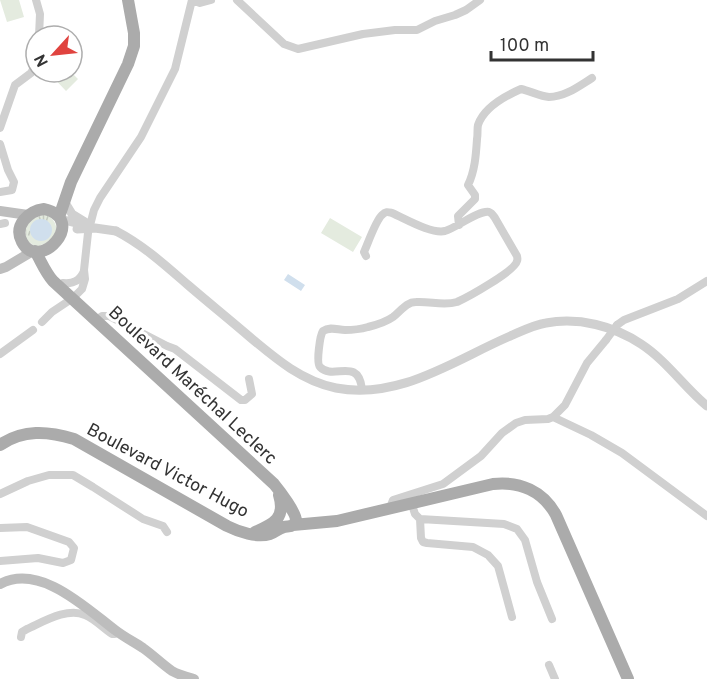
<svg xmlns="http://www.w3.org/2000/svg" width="707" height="679" font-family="Overpass,sans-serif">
  <defs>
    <pattern id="grass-tufts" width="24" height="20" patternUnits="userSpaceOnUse" patternTransform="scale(1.5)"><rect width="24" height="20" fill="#e4ebdf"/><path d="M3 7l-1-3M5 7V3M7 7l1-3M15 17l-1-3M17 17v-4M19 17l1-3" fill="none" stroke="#c4cac0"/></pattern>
  </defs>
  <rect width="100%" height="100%" fill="#fff"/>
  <path fill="url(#grass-tufts)" d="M45,214c12,6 16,17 4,27 -3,3 -9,4 -13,6l-10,-7 -1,-13 7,-8z"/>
  <path fill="#e4ebdf" d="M0,0h19l5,17 -17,5z
    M48,72h23l7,7 -12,12z
    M330,218l32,19 -9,15 -32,-19z"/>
  <path fill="#d0dfed" d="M30 230a11 11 0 1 1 22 0a11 11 0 1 1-22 0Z
    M288,274l17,11 -4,6 -17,-11z"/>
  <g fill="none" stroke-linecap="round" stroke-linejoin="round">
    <path stroke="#d0d0d0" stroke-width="8" d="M36,0l4,14 -1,22
      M192,0l8,3 11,-3
      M237,0l47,44 14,5 65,-15 32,-4h22l18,-9 20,-6 11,-5 14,-10
      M0,128l15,-43 16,-12 5,-9
      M0,144l8,26 6,12 -2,8 -12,2
      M0,224l5,-1
      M459,225l-1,-9 17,-17v-4l-7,-10c7,-14 8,-31 9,-46 1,-5 0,-10 1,-14 6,-18 27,-29 43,-36 9,2 19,7 28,8 16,0 30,-11 43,-19
      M63,283c10,1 17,-2 21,-12
      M96,320l6,-4h7l58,30 8,3 66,51h4l7,-6 -3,-15
      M42,322l10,-10 21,-14 9,-9 3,-10 -1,-9 4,-37 6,-23 6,-12 41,-61 34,-68 17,-69
      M617,325l7,-5 54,-21 29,-18
      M0,354l33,-24
      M362,389c-4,-33 -29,-8 -42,-22 -4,-4 0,-32 3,-36 7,-5 15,-1 22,-1 7,0 16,-1 23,-3 8,-2 18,-5 25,-10 8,-6 13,-15 23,-15 14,-1 27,4 41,0 11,-5 58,-31 60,-41 1,-2 0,-4 0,-5l-22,-38c-2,-3 -3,-5 -6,-6 -10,-2 -33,16 -44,19 -14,3 -39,-12 -53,-18 -4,-1 -6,-2 -10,2 -6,5 -14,28 -18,37l2,4
      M553,417l12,-12 22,-42 19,-23
      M0,494l28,-13 21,-6h24l20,12 50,32 20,7 4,6
      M411,502l4,12 5,5 84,5 13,5 8,11 12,42 15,37
      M390,508l3,-8 50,-16 38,-28 21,-23 14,-10 9,-3 23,-1 5,-2 38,18 31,18 85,63
      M420,519l1,19 2,4 4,1 46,4 15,8 10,11 14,51
      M0,528l27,-1 42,15 5,6 -3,12 -8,3 -25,-5 -38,3
      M21,637l1,-5 5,-3c16,-7 40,-22 58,-14 10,4 18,13 27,19h3l2,-3
      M549,665l6,14"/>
    <path stroke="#d0d0d0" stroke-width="9" d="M64,201l8,13 13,8
      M60,219l16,4 9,-1
      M116,231c27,14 49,34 72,54 21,18 42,35 63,53 25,21 51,43 85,50 63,12 117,-27 172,-51 12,-5 25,-12 38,-14 33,-6 68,3 95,21 26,17 43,43 66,62"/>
    <path stroke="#bdbdbd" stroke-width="10" d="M0,211l28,4
      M0,269l6,-2 27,-16
      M0,584c40,-21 86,24 115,46 9,7 19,12 28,18 10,7 19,16 29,23 7,4 15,6 22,8"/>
    <path stroke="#ababab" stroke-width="12" d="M44,209c45,10 -5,65 -22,33 -9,-17 7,-31 22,-33z
      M59,217l12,-35 57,-118 6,-18v-13l-6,-33
      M35,251c6,10 10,21 18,30l221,203c5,6 23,30 22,37 -1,2 -2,3 -3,4
      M0,445c23,-16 48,-14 74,-6l153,87c12,6 30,12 43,8 5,-2 9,-6 14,-7 3,-1 6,0 9,-2l44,-4 156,-37c27,-3 50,7 63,31l72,164
      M255,532c19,-8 31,-14 24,-37"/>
    <path stroke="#d0d0d0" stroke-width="8" d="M606,340l11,-15"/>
    <path stroke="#d0d0d0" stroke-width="9" d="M77,229l18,-1 21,3"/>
  </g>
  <g text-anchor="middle" stroke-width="6" stroke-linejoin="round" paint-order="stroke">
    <g font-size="18" fill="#333" stroke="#fff">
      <text transform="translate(193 385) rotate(43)" y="6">Boulevard Maréchal Leclerc</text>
      <text transform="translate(168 470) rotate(28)" y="6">Boulevard Victor Hugo</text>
    </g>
  </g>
  <g transform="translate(54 54) rotate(243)"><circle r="28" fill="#ffffff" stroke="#adadad" stroke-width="1.5"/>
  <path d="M0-4.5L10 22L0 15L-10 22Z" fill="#e0433f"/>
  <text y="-9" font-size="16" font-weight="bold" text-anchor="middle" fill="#333333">N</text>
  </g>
  <path d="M491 51v9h102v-9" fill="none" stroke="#333333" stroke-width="3"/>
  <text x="500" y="51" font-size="18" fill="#333333" stroke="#ffffff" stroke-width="4.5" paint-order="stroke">100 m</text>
</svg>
